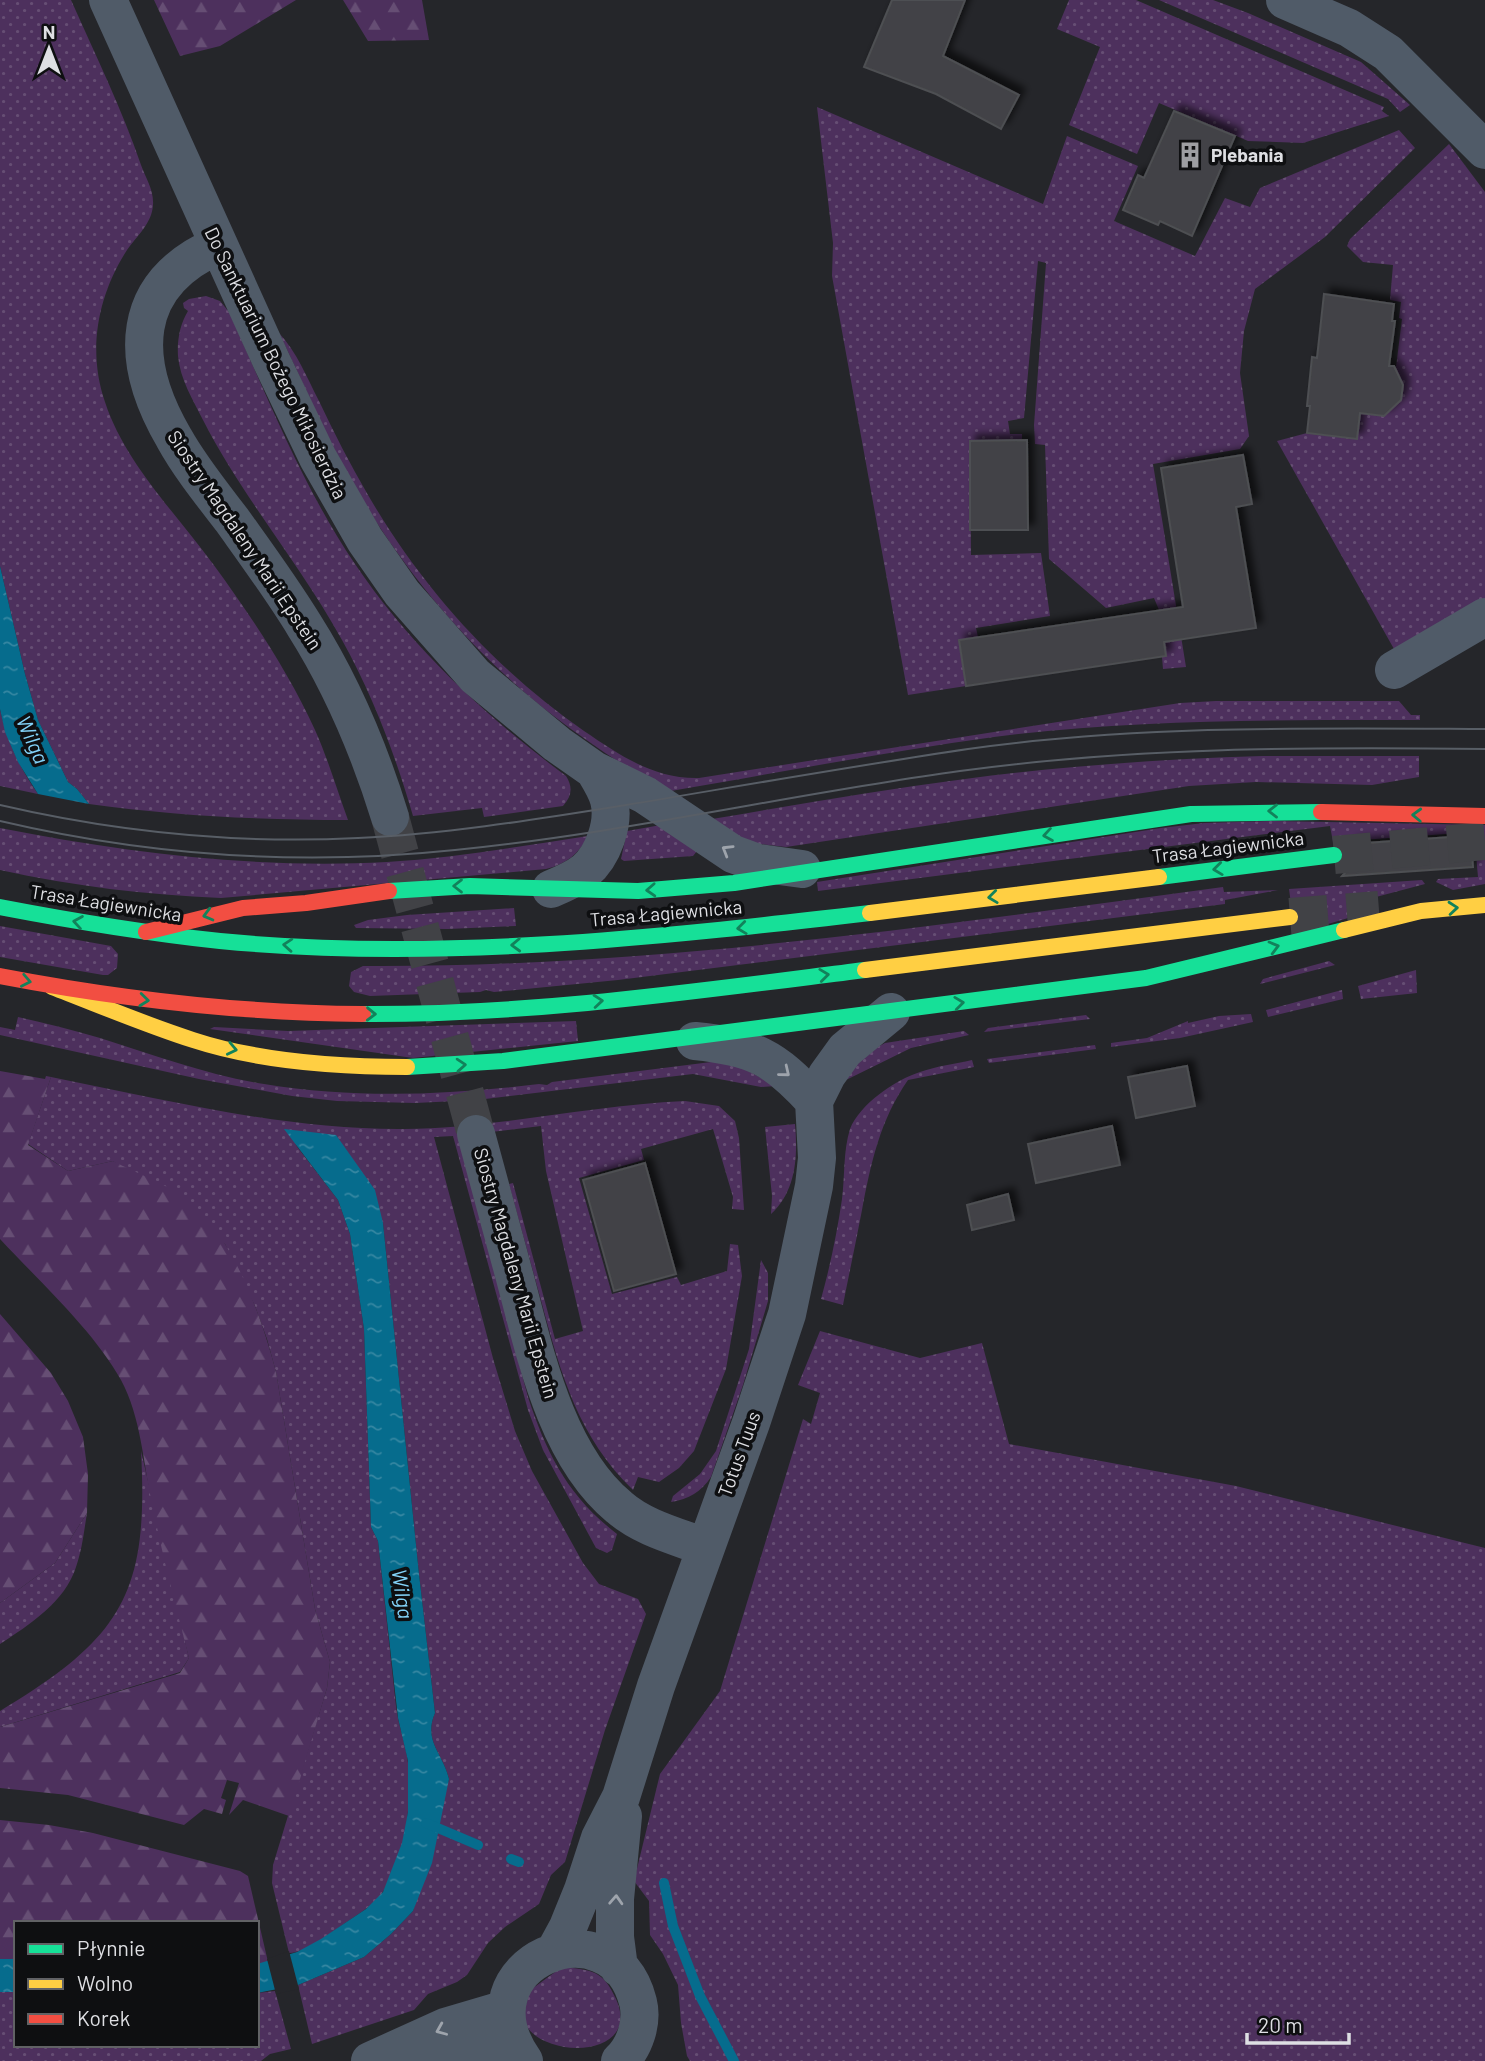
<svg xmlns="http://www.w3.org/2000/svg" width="1485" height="2061" font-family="Barlow,sans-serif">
  <defs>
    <pattern id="grass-dots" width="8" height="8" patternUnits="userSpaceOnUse" patternTransform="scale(1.75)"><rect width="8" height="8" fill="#4d305d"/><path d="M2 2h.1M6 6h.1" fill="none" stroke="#664e74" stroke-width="1.8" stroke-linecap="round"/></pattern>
    <pattern id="forest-firs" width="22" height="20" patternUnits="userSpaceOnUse" patternTransform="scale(1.75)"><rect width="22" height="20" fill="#4d305d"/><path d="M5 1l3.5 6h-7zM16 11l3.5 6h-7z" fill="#664e74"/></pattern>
    <pattern id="water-ripples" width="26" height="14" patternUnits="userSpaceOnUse" patternTransform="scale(1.75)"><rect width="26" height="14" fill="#066c8d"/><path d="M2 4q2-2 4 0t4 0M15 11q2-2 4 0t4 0" fill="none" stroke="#3687a2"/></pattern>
    <filter id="shadow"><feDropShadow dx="6" dy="-6" stdDeviation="3.5" flood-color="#0009"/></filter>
  </defs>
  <rect width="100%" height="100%" fill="#25262a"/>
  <path fill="url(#grass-dots)" d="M0,0h71c24,54 51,109 70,165 5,14 13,25 12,40 -1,18 -16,31 -26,45 -29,45 -40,100 -22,152 20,61 70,110 108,162 38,52 75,107 102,166 13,29 22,60 33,90 -87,0 -172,-4 -259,-16l-12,-15 -9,-7 -30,-62 -13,-46 -25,-108z
    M1069,0h67l248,107 -2,4 7,5 -86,27 -55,-2 -89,-38 -22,51 -68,-29 31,-78 -43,-18z
    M1159,0h54l35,13 113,49 49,43 -10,7 -12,-13z
    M817,107l226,97 24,-68 71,30 -24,55 81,35 30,-58 25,9 10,-19 139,-58 16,18 -90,89 -70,52 -11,42 -4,42 9,63 -9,13 -87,15 33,203 -23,2 -1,-12 4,-1 -7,-46 -5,-12 -48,10 -57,-49 -4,-114 -10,-1 -1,-19 12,-162 -8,-2 -14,157 -16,3 2,13h12v6l-52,1 1,114 70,-2 9,63 -74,12 2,9 -19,3 7,46 -58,9 -76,-419 1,-33z
    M1449,144l36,48v411l-91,46 -117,-208 30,-8 50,6 3,-26 25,-9 11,1 5,-5 2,-15 -12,-18h5l6,-48 -3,-1 2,-16 -11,-2 3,-35 -30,-3 -16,-16 3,-7z
    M206,296l14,5 9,11c34,75 65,153 108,224 59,97 139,173 229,240 7,11 6,20 -3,30l-79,11 -2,-9 -69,8c-18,-62 -40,-120 -71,-176 -42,-76 -99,-142 -139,-220 -10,-20 -23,-41 -25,-64 -1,-16 2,-32 10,-45l-4,-3 -1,-5 6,-4z
    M279,333c18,19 28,45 40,68 15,32 31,63 49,94 54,93 128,175 216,236 37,25 70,48 115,47l481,-75 36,-2h183l12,14h9v5c-142,0 -285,-1 -426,17 -110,15 -222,37 -329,55 -37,-24 -75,-48 -110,-75 -77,-59 -143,-135 -193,-218 -32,-52 -56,-111 -83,-166z
    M0,709c7,32 19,58 38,85l-38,-8z
    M1263,756h156v21l-47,8 -116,-3 -67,4 -403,61 -36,-4 -38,-24c84,-14 168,-29 253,-40 99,-13 198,-20 298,-23z
    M1274,821l211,4v59l-32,6 -17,-8 2,-3 40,-2 -4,-45 -141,10 -3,-16 -512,65 -1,-9 344,-54 43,-5z
    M661,825l36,26 -4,5 -69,5 -3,-2 6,-28z
    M0,828c128,25 256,41 387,34 67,-4 134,-16 201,-26 -9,18 -22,28 -42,33l-325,29c-75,-3 -148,-12 -221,-28z
    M1422,880l3,4 -49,13 -8,15 -73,22 -6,-45z
    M1223,887l1,5 54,-2 -53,10v4l-607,76 -124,12 -8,-2 -6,2 -110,4 -16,-4 -5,-6 2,-14 12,-6c288,2 575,-41 860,-79z
    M514,908l2,18 -68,3 -92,-1 -2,-3 14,-5 39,-5z
    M0,926l111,20 7,8 -1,14 -9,7h-5l-103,-18z
    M1329,961l6,4 -75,19 3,-5z
    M1416,970l1,23 -56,6 -3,-13z
    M1342,990l1,9 -75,18 -2,-7z
    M1251,1014l2,8 -73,16 -69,9v-4l36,-5 41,-17v2l31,-7z
    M1086,1015l4,4 -106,13 4,-4z
    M18,1017c27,6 55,13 82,21 54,17 107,37 164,46 92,15 182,11 275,0l8,1 5,-3 159,-20h21l44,24 -15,1 -68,-13 -216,26 -62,3 -78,-2 -45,-5 -93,-17 -199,-44v-8l15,3z
    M576,1021l2,20 -165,17 -203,-29 4,-2 74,4z
    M964,1031l5,4 -58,13 -65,32c8,-15 23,-29 39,-37z
    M1095,1045l1,4 -107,14 -2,-4z
    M972,1060l2,7 -66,13c-28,40 -37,83 -46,130 -6,32 -13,64 -19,95l-22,-6c9,-32 16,-66 21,-100 3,-22 1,-48 8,-70 10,-25 45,-49 70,-57 17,-6 35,-8 52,-12z
    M51,1077c116,23 234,53 353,52 95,-1 187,-24 281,-28l34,5 16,15 4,17 5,72 -12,-1 1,-12 -20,-68 -72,20 3,11 -65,18 33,116 65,-17 4,8 46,-14 3,-27 8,1 4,31 -16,93 -32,82 -15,17 -20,14 -21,-5 -5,13c-54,-52 -72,-115 -91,-186 -11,-40 -22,-80 -33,-120l4,-1 42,156 28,-8 -37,-160 -5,-45 -83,10 70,261c19,58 40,99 89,137l-5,16 -5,3 -11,-5 -53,-98 -15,-40 -75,-274 -19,1 60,225 21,69 17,40 51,92 16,21 39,15 8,15 -41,116 -40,132 -14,13 -12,29 -34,23 -17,16 -21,32 -10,7 -29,12 -14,16 -102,34 -14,-59 66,-28 27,-23 22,-23 36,-132c-6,-26 -26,-38 -14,-66l-16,-139 -36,-351 -88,-79 43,56 12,34 14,95 7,198 7,14c6,55 12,110 18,165 2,19 10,38 12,57 4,39 -2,97 -26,130 -10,14 -27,23 -41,33 -15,10 -33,26 -52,27l-17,-70 1,-18 54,-177 3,-26 -15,-53 -39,-237 -9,-33 -12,-33 -30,-62 -112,-83 -45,10 -40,-27z
    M795,1124c3,33 1,67 -24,90l1,-18 -7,-69z
    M761,1260l7,13v28l-25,84 -32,92c-10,15 -22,22 -40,25l2,-6 27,-22 16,-23 33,-102z
    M820,1331l100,27 62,-15 27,101 227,42 249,62v513h-795l-3,-5 -6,-33 -3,-38 -15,-31 -13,-19 -1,-34 -15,-20 26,-107 60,-83 83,-272 8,5 9,-31 -22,-8z
    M141,1451l48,207 -9,14 -180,55v-16c121,-73 149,-116 141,-260z
    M87,1513c-3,18 -5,37 -11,54 -11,35 -47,58 -76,77v-41l55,-40z
    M562,1967c30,3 41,3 54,32 27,59 -74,62 -92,23 -2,-8 4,-22 5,-31z
    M275,1991l16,58 -21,5 -9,7h-261v-69h16v53h241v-52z"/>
  <path fill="url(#forest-firs)" d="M154,0h142l-76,46 -40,10z
    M343,0h79l7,40 -61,1z
    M0,1071l45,8 1,-3 5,1 -23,68 40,26 45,-10c23,12 51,22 72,37 47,34 77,120 91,174l39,237 15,53 -3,26 -38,128 -46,-16 -14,15 10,-32 -12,-3 -6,18 5,2 -4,14 -18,-5 -20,16 -116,-30 -68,-7v-61l180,-54 9,-15c-13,-52 -27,-103 -37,-155 -9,-41 -11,-86 -31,-123 -27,-49 -83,-100 -121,-141z
    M0,1314l51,59 17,28 15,36 5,37 -1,39 -32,50 -55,40z
    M0,1820l49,5 44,8 147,38 8,5 20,86 -11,2v-41h-241v36h-16z"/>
  <path fill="url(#water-ripples)" d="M0,566l25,108 13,46 30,62 9,7 12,15 -51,-10 -20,-32 -13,-30 -5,-23z
    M284,1129l52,6 39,55 8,33 36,351 16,139c-12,28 8,40 14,66l-17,84 -19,48 -22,23 -27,23 -66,28 -41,8v-29l40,-12 24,-13 45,-30 17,-17 19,-49 6,-31v-51l-10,-43 -20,-177 -7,-14 -7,-198 -14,-95 -12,-34z
    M0,1959h16v33h-16z"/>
  <path fill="#25262a" d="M289,1951l10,38 -23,5 -9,-35z"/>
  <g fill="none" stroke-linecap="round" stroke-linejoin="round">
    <path stroke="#066c8d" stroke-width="10" d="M426,1823l52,22
      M511,1859l8,3
      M664,1883l9,43 27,70 34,65"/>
  </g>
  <path fill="#424346" stroke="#4e4f52" stroke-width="2" filter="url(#shadow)" d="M892,0h73l-22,56 76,39 -18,34 -65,-35 -72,-27z
    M1174,111l61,25 -43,100 -32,-15 -2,4 -35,-15 15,-35 6,3z
    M1324,294l70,10 -2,17h3l-6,45h5l9,19 -2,15 -17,16 -24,-3 -3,26 -50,-6 3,-27h-3l5,-49 5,1z
    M1027,440l1,90h-58v-89z
    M1243,455l9,49 -16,3 20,121 -92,14 2,14 -200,30 -7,-46 224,-33 -22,-139z
    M1451,837l20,1 2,29 -131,9 12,-13 2,-10 -4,-9z
    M1187,1066l8,40 -59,12 -8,-41z
    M1112,1126l8,39 -84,18 -8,-39z
    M645,1163l31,111 -62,17 -31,-111z
    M1008,1194l6,26 -42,10 -5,-25z"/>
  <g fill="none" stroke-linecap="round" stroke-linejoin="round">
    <path stroke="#414246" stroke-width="38" stroke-dasharray="38 19" stroke-linecap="butt" d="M390,817l86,317"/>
    <path stroke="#414246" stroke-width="38" stroke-dasharray="38 19" stroke-linecap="butt" d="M1334,855l151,-14
      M1290,917l89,-7"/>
    <path stroke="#505b68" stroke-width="38" d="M108,0l163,360 47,98 47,82 37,53 73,83 82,68 37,26 51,25 88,59 25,9 44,6
      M1285,0l64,28 39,25 97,97
      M219,245c-91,39 -90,116 -45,193 16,29 38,56 58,82 25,35 50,69 72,105 38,60 65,124 86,192
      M1394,670l91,-53
      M551,889c12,-5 24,-10 34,-18 18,-15 30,-48 24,-71 -3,-11 -9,-20 -15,-30
      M695,1041c59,6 79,16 119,60
      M476,1134c13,48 26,96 39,144 20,75 41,177 104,229 24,21 57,29 86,40
      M555,1951l13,-24 15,-37 17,-52 21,-41 35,-111 95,-263 36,-109 27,-128 3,-28 -3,-57 13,-26 18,-25 46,-38
      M619,1968l-4,-31v-38l8,-83
      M384,2059l59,2
      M370,2061l75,-34 61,-18
      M455,2061l58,-16
      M524,2061c-69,-98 88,-163 114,-59 5,20 -3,45 -18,59"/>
    <path stroke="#16e098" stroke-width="16" d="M1159,877l175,-22
      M389,891l81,-5 168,5 96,-8 457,-69 130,-2
      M0,907c73,14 146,26 220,34 216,21 435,-3 650,-28
      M363,1014c169,1 335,-23 502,-44
      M407,1067l96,-6 643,-83 198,-48"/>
    <path stroke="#ffcf43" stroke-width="16" d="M870,913l289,-36
      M1344,930l77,-19 64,-6
      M865,970l425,-53
      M52,987c47,18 94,38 141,53 64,21 147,27 214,27"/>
    <path stroke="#f24e42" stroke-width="16" d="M1321,812l164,4
      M146,932l97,-24 63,-5 83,-12
      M0,976c120,23 241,37 363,38"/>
    <path stroke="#585e66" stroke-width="2" d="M0,805c116,27 239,39 358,33 90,-4 180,-19 268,-33 114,-19 228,-39 342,-56 171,-24 344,-21 517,-20
      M0,821c149,35 303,45 455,29 170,-17 336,-56 505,-79 176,-24 348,-24 525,-22"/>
  </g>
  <defs><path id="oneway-chevron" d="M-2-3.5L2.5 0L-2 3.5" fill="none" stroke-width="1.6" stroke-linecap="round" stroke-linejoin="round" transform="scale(1.75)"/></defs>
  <g stroke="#12825b">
    <use href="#oneway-chevron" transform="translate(1273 811) rotate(180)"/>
    <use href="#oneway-chevron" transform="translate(1417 815) rotate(-178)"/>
    <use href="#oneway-chevron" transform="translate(1048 835) rotate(171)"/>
    <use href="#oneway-chevron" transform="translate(1218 869) rotate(173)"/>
    <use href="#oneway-chevron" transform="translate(458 886) rotate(-180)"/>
    <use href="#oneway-chevron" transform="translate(651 890) rotate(177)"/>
    <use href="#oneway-chevron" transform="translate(993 897) rotate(173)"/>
    <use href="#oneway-chevron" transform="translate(1453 908) rotate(-5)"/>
    <use href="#oneway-chevron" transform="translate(208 915) rotate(165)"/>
    <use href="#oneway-chevron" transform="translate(78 922) rotate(-171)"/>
    <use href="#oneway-chevron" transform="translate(742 928) rotate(173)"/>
    <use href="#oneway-chevron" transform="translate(288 945) rotate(-176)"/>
    <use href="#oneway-chevron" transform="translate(516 945) rotate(178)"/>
    <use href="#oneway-chevron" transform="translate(1274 947) rotate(-15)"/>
    <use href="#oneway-chevron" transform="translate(824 975) rotate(-7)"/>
    <use href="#oneway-chevron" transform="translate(26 981) rotate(11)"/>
    <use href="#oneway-chevron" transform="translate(144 1000) rotate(6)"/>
    <use href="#oneway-chevron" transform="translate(598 1001) rotate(-5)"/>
    <use href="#oneway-chevron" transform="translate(959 1003) rotate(-7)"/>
    <use href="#oneway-chevron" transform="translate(371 1014) rotate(1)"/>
    <use href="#oneway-chevron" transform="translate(232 1049) rotate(12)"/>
    <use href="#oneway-chevron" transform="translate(461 1065) rotate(-4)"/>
  </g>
  <g stroke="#9ea4ac">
    <use href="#oneway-chevron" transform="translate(727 850) rotate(-149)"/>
    <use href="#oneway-chevron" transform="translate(785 1072) rotate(39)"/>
    <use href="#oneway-chevron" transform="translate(616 1900) rotate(-87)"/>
    <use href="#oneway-chevron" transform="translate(441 2030) rotate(157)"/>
  </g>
  <defs>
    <g id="building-bare" transform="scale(2.1)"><path d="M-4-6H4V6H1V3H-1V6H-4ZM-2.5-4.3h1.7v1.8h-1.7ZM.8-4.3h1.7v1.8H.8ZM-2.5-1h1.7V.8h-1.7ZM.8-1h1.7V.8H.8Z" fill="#9d9ea2" stroke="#0e0f11" stroke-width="2.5" paint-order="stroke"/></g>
  </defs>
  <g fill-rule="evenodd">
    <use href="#building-bare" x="1190" y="155"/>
  </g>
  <g text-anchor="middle" stroke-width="7" stroke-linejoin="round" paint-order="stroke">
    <g font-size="19" font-weight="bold" fill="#dedfe3" stroke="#0e0f11" text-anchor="start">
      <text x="1211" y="162">Plebania</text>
    </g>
    <g font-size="19" fill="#dedfe3" stroke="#0e0f11">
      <text transform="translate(276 363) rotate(64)" y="7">Do Sanktuarium Bożego Miłosierdzia</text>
      <text transform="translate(245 540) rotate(56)" y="7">Siostry Magdaleny Marii Epstein</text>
      <text transform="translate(1228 847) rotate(-7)" y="7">Trasa Łagiewnicka</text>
      <text transform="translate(106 903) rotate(9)" y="7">Trasa Łagiewnicka</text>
      <text transform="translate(666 913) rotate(-5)" y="7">Trasa Łagiewnicka</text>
      <text transform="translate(516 1273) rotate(74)" y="7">Siostry Magdaleny Marii Epstein</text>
      <text transform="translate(739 1454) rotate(-70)" y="7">Totus Tuus</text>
    </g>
    <g font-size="21" font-style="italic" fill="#83d3f9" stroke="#0e0f11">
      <text transform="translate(32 740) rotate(66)" y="7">Wilga</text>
      <text transform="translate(402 1594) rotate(82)" y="7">Wilga</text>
    </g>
  </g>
  <rect x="14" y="1921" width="245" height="126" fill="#0e0f11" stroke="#616265" stroke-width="2"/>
  <rect x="28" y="1944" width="35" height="10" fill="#16e098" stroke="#616265" stroke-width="2"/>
  <text x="77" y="1956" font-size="21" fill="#dedfe3">Płynnie</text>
  <rect x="28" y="1979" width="35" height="10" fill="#ffcf43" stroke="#616265" stroke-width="2"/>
  <text x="77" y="1991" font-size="21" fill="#dedfe3">Wolno</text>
  <rect x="28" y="2014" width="35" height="10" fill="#f24e42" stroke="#616265" stroke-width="2"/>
  <text x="77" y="2026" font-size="21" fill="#dedfe3">Korek</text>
  <g transform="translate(49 49)" stroke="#0e0f11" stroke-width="5" paint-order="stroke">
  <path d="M0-5L12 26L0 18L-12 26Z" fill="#dedfe3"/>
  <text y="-10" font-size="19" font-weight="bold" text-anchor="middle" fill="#dedfe3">N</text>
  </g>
  <path d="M1247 2033v10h102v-10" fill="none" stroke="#dedfe3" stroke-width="3.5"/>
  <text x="1258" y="2033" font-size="21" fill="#dedfe3" stroke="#0e0f11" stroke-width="5" paint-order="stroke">20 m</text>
</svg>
